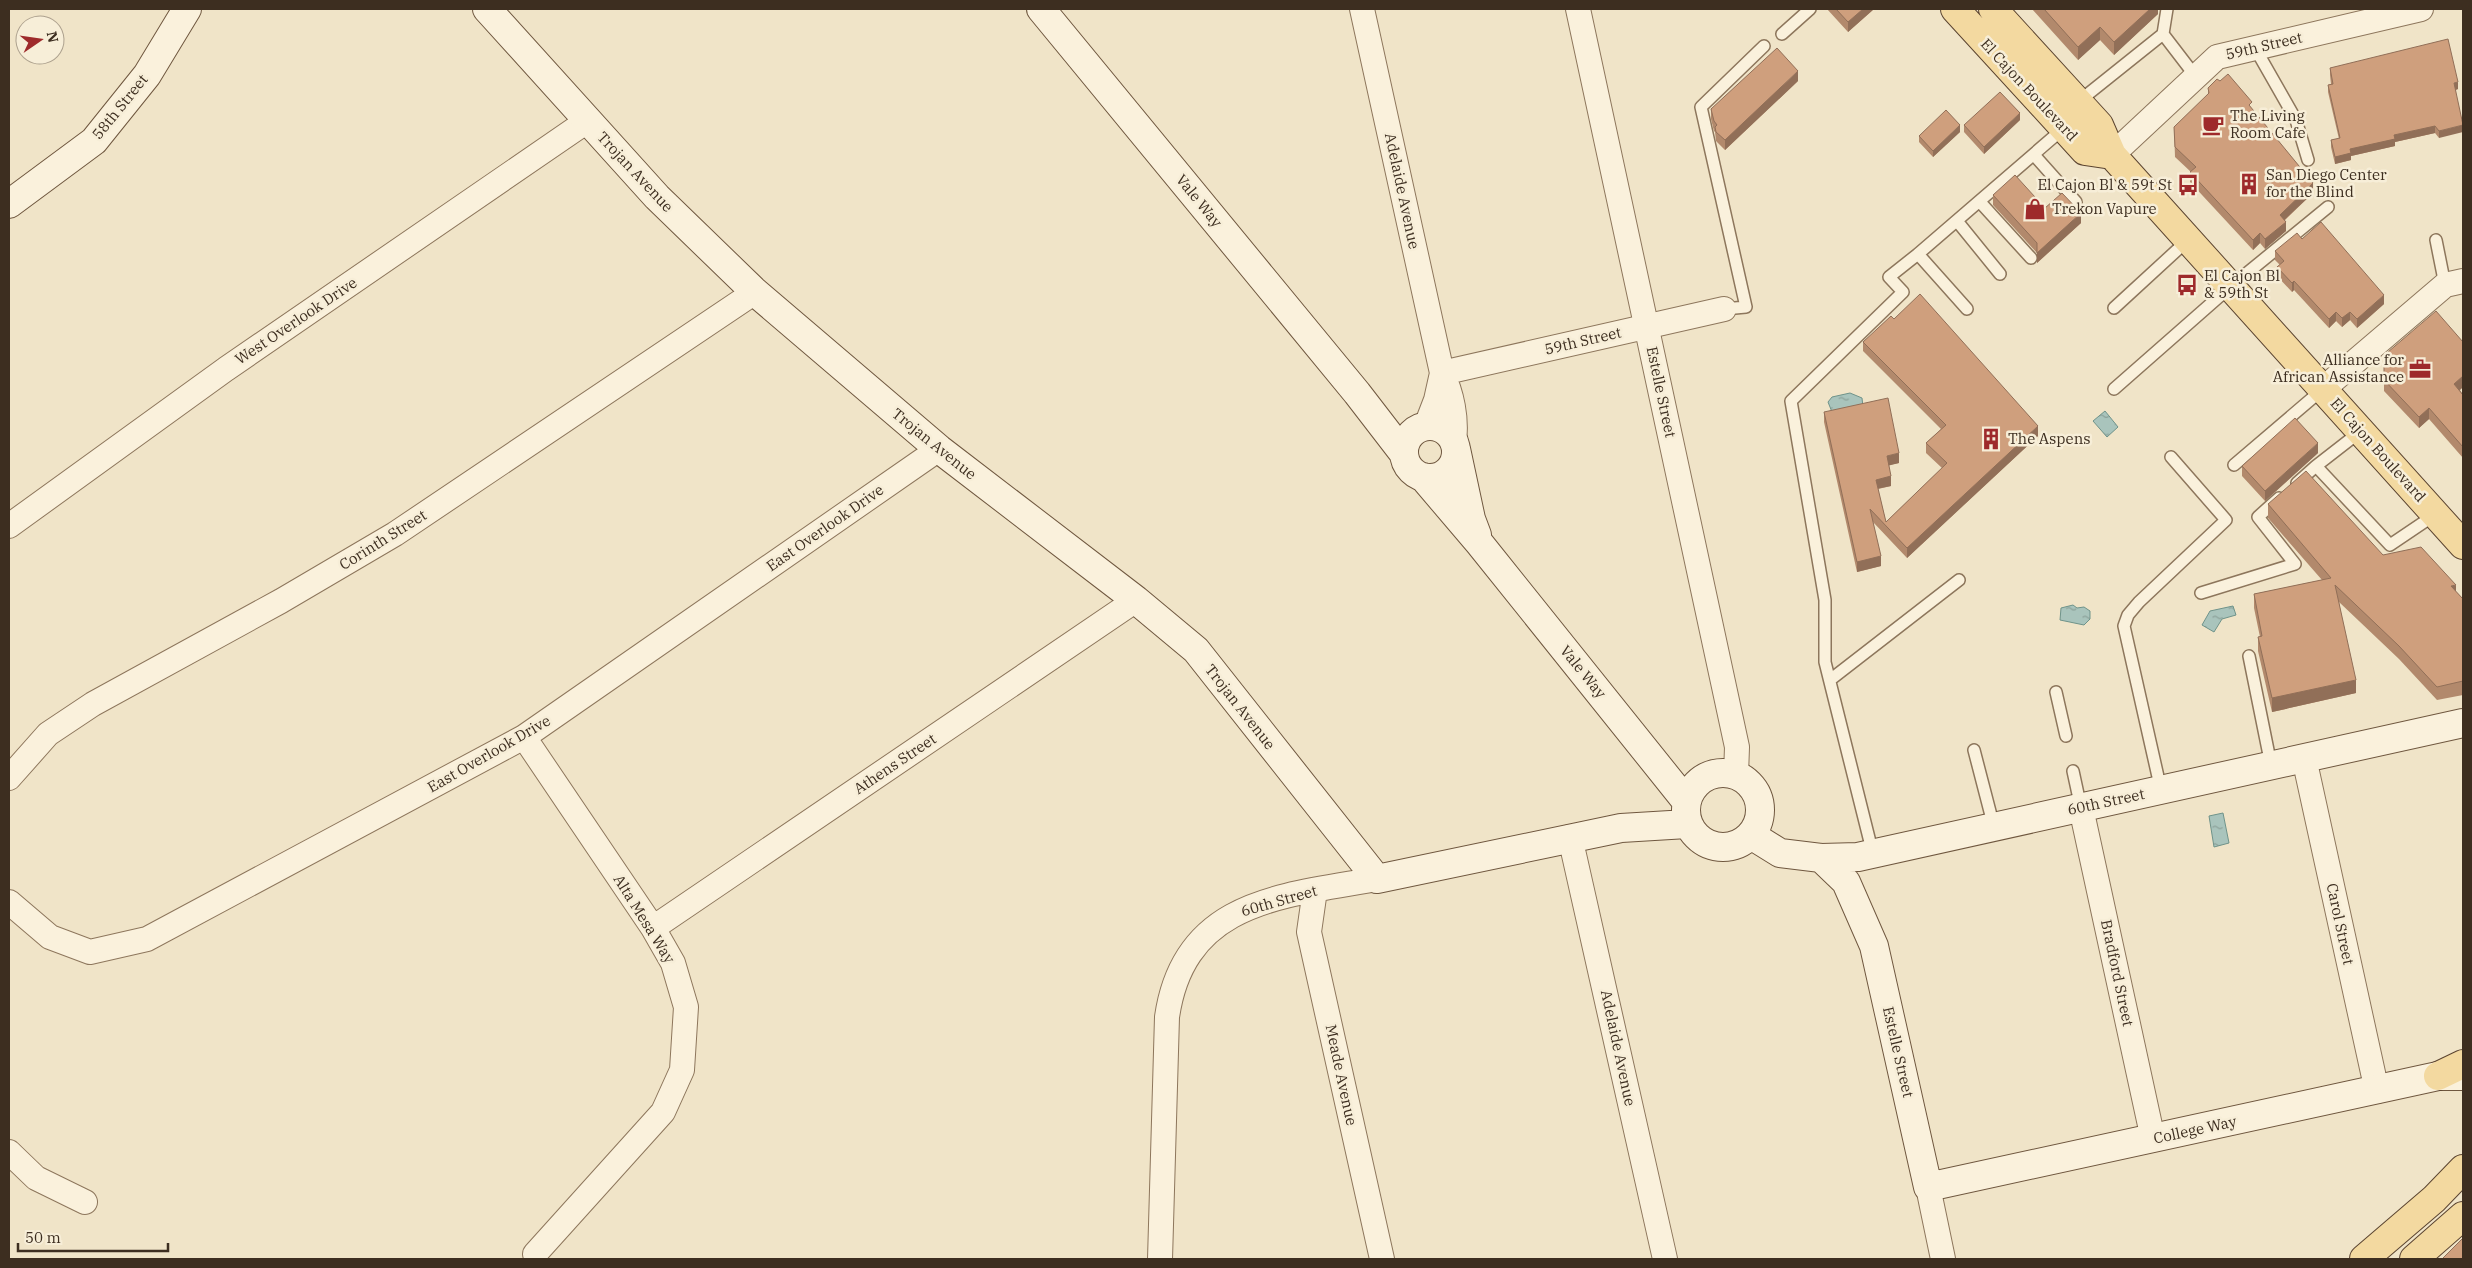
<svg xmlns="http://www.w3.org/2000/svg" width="2472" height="1268" font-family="'IBM Plex Serif',serif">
  <defs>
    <pattern id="water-ripples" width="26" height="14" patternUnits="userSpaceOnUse" patternTransform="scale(1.25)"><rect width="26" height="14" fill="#a9c4bc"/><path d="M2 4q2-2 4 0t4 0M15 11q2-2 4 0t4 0" fill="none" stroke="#8ba098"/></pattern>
  </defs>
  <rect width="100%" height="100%" fill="#f0e4c8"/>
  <path fill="url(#water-ripples)" stroke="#6f938a" d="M1850,393l12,5 1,9 -31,5 -4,-10 4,-5z
    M2105,411l13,16 -11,10 -14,-16z
    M2073,605l4,3 7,-1 6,4v8l-6,6 -24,-5 1,-12z
    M2233,606l3,9 -14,4 -8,13 -12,-7 8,-14z
    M2223,813l6,30 -15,4 -5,-31z"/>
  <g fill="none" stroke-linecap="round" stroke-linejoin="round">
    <g stroke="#8d765c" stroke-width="14">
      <path id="lane" d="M2167,9l-4,25 33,43
        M1782,34l28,-25
        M2255,48l41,72 12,40
        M2078,102l85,-68
        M2034,155l42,47
        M1980,202l51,56
        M1957,221l43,53
        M2436,240l9,45
        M1918,254l146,-126
        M2114,308l74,-68
        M1724,309l22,-2 -45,-200 63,-61
        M2114,389l116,-102 98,-80
        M2361,431l-45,35 74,79 46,-31
        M2234,465l89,-76
        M2297,483l19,-17
        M2201,593l94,-29 -37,-47 21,-19
        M2249,656l22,109
        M1830,680l129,-100
        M2056,692l10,44
        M1974,750l20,77
        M2073,771l8,37
        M2161,790l-37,-164 4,-11 11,-13 87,-82 -55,-63
        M1873,854l-48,-192v-62l-34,-199 112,-109 -14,-15 29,-23 49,55"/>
    </g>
    <g stroke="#8d765c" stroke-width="26">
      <path id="street" d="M1362,9l80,364c10,20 15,46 12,68
        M1578,9l159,738 -1,28
        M2112,155l105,-98 204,-48
        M1442,373l282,-64
        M2323,389l122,-104 18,-4
        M1426,426l10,-26 6,-27
        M9,526l217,-157 361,-248
        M524,737l129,191 20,35 13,44 -4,63 -19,42 -128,142
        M2304,758l73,333
        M9,778l39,-44 45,-30 188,-103 114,-67 360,-242
        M2081,808l72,331
        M1570,837l95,422
        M1315,890l-6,42 73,327
        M9,902l41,35 40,15 57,-13 377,-202 415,-288
        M653,928l483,-328
        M9,1152l27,26 49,24
        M1928,1187l15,72
        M1160,1259l7,-242c17,-117 115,-121 210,-138"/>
    </g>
    <g stroke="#6f573f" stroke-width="30">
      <path id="secondary" d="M487,9l170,188 98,95 184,157 197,151 60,50 181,229 244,-51 66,-4
        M1041,9l316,384 47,61
        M9,204l85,-63 53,-66 40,-66
        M1404 452a26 26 0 1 1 52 0a26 26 0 1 1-52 0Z
        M1456,449l15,70 6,16
        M1423,477l57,67 206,257
        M1686 810a37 37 0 1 1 74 0a37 37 0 1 1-74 0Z
        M1751,835l29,18 41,5 37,-1 605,-134
        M1821,858l25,24 28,64 54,241 510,-111h25"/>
    </g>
    <g stroke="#5b4430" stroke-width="30">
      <path id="primary" d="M1955,9l130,142 27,4
        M1993,9l106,116 13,30 351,390
        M2438,1076l25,-12
        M2364,1259l70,-60 29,-30
        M2414,1259l49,-43"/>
    </g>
    <use href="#lane" stroke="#faf1dc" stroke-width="11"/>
    <use href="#street" stroke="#faf1dc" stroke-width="24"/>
    <use href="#secondary" stroke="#faf1dc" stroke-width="28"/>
    <use href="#primary" stroke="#f3d9a0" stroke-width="28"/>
  </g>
  <path fill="#b2896c" d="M1827,9h47l-26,23z
    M2032,9h126v5l-44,41 -14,-15 -22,20z
    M2330,68l128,21 -2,1 -17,48 -4,-5 -40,9v4l-44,10v4l-16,4 -4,-17v-7l8,-1 -11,-47v-7l3,-1 -1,-9z
    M1798,81l-73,69 -9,-9 -1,-9 -1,-1 -3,-12v-10z
    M2208,88l44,21 61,84 -28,27 1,11 -21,18 -5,-6 -7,7 -63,-68 1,-10 -16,-15 -1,-30 34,-32z
    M2020,120l-36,34 -20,-22v-7z
    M1960,132l-27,25 -14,-15v-6z
    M1993,195l52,13 36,15 -44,40v-10l-44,-48z
    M2302,239l82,65 -27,24 -7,-8 -8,7 -6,-6 -7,7 -35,-38 -2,2 -15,-16v-9l3,-2 -5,-5v-9z
    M1894,319l144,117 -131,122 -34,-36 8,44 -24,6 -33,-150v-10l75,51 -10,2 2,21 -13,3 8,33 56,-54 -16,-15v-10l15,-14 -78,-78v-9z
    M2463,342v45l-3,3 3,5v63l-34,-39 -10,9 -35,-37v-31z
    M2318,453l-53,48 -23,-25v-10z
    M2268,504l115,51 73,37 7,7v96l-26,5 -38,-41 -60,-57 17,91 -84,19 -14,-61v-14h2l-6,-29v-14l68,-14 -54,-62z"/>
  <path fill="#916f58" d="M1863,9h11l-26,23v-10z
    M2150,9h8v5l-44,41v-13z
    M2100,27v13l-22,20v-13z
    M1798,71v10l-73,69v-10z
    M2458,82v7l-4,1v-7z
    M2020,113v7l-36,34v-7z
    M1960,125v7l-27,25v-6z
    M2463,125v7l-24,6v-7z
    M2435,126v7l-40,9v4l-44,10v4l-16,4v-7l15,-8 44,-14z
    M2313,183v10l-33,31v-9z
    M2081,213v10l-44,40v-10z
    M2286,222v9l-21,18v-10z
    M2260,233v10l-7,7v-10z
    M2294,281v9l-2,2v-9z
    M2384,295v9l-27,24v-9z
    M2336,312v9l-7,7v-9z
    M2350,312v8l-8,7v-9z
    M2463,376v11l-9,8v-11z
    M2429,408v11l-10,9v-11z
    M2038,426v10l-131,122v-10z
    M2318,443v10l-53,48v-10z
    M1899,453v10l-12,3v-10z
    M1891,476v10l-15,3v-9z
    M1881,556v10l-24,6v-10z
    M2456,585v13l-5,-12z
    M2356,680v13l-84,19v-14z"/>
  <path fill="#cf9f7d" stroke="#916f58" d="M1836,9h27l-15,13z
    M2044,9h106l-36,33 -14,-15 -22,20z
    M2448,39l10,43 -4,1 9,42 -24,6 -4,-5 -41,9 1,4 -45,10 1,4 -16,4 -4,-17 9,-2 -12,-53 5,-1 -3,-16z
    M1777,48l21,23 -73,69 -9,-8 -1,-5 2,-2 -3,-4 -3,-12z
    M2228,74l24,28 -3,3 64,78 -33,32 6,7 -21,17 -5,-6 -7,7 -63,-68 6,-5 -21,-20 -1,-20 35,-34 -1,-5 9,-9 3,2z
    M2000,92l20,21 -36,34 -20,-22z
    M1946,110l14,15 -27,26 -14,-15z
    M2015,175l30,33 17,-15 19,20 -44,40v-10l-44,-48z
    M2321,222l63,73 -27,24 -7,-7 -8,6 -6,-6 -7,7 -35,-38 -2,2 -15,-16 7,-6 -9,-10 22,-18 5,6z
    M1920,294l118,132 -131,122 -37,-39 11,47 -24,6 -33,-150 64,-14 11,55 -12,3 4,20 -15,4 10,42 61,-59 -21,-20 20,-18 -83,-83 28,-26 3,3z
    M2436,311l27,31v34l-9,8 9,11v52l-34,-39 -10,9 -35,-37v-20l4,-8z
    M2295,418l23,25 -53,48 -23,-25z
    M2306,471l77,84 38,-8 35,38 -5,1 12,13v82l-26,6 -38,-41 -64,-61 21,95 -84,18 -14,-61 4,-1 -8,-42 77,-16 -63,-74z
    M2463,1238v21h-21z"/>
  <defs>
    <g id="cafe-bare" transform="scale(1.725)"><path d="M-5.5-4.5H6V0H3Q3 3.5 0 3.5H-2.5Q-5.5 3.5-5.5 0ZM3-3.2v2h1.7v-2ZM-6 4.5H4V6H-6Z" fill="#9e2a2b" stroke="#f7eed8" stroke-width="2.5" paint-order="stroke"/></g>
    <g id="building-bare" transform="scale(1.725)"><path d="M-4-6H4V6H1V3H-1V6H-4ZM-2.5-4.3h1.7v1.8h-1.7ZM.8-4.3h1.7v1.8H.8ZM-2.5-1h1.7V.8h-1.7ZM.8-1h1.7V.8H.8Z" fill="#9e2a2b" stroke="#f7eed8" stroke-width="2.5" paint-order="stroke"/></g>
    <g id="bus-bare" transform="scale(1.725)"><path d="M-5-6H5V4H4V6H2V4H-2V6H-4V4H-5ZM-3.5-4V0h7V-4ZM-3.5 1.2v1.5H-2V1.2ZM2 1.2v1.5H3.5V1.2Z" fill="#9e2a2b" stroke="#f7eed8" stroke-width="2.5" paint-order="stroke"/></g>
    <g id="shop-bare" transform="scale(1.725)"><path d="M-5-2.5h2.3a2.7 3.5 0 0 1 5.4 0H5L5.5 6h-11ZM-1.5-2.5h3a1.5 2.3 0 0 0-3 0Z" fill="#9e2a2b" stroke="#f7eed8" stroke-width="2.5" paint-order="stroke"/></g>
    <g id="office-bare" transform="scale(1.725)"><path d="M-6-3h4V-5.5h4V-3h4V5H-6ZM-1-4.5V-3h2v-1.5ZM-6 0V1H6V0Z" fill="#9e2a2b" stroke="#f7eed8" stroke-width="2.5" paint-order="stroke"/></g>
  </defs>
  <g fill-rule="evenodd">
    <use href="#cafe-bare" x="2213" y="125"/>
    <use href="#building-bare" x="2249" y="184"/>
    <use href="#bus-bare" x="2188" y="185"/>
    <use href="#shop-bare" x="2035" y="209"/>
    <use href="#bus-bare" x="2187" y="285"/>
    <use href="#office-bare" x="2420" y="369"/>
    <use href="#building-bare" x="1991" y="439"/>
  </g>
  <g text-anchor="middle" stroke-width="5" stroke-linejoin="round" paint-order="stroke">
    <g font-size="15" fill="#3d2e20" stroke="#f7eed8">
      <text transform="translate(2264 46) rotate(-13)" y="5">59th Street</text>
      <text transform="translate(2029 90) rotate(47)" y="5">El Cajon Boulevard</text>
      <text transform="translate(120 107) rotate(-51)" y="5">58th Street</text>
      <text transform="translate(635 172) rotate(47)" y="5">Trojan Avenue</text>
      <text transform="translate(1402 191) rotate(78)" y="5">Adelaide Avenue</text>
      <text transform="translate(1199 201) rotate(51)" y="5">Vale Way</text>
      <text transform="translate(296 321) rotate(-34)" y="5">West Overlook Drive</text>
      <text transform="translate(1583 341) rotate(-13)" y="5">59th Street</text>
      <text transform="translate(1661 392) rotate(78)" y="5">Estelle Street</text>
      <text transform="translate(934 444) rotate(39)" y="5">Trojan Avenue</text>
      <text transform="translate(2378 450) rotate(48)" y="5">El Cajon Boulevard</text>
      <text transform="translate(825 528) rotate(-35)" y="5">East Overlook Drive</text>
      <text transform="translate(383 540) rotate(-32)" y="5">Corinth Street</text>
      <text transform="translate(1583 672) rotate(51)" y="5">Vale Way</text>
      <text transform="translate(1240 707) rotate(52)" y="5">Trojan Avenue</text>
      <text transform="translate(489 754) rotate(-30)" y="5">East Overlook Drive</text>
      <text transform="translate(895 764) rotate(-34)" y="5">Athens Street</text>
      <text transform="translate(2106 802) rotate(-12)" y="5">60th Street</text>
      <text transform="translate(1279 901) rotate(-16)" y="5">60th Street</text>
      <text transform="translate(644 919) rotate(58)" y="5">Alta Mesa Way</text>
      <text transform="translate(2340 924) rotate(78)" y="5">Carol Street</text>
      <text transform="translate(2117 973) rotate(78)" y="5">Bradford Street</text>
      <text transform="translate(1618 1048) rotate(78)" y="5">Adelaide Avenue</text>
      <text transform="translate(1898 1052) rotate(77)" y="5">Estelle Street</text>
      <text transform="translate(1341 1075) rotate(78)" y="5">Meade Avenue</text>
      <text transform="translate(2195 1130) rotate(-12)" y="5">College Way</text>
    </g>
    <g font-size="15" fill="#3d2e20" stroke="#f7eed8" text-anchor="start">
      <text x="2230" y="121">The Living<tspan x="2230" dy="17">Room Cafe</tspan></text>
      <text x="2266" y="180">San Diego Center<tspan x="2266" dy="17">for the Blind</tspan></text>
      <text x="2172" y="190" text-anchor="end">El Cajon Bl &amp; 59t St</text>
      <text x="2052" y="214">Trekon Vapure</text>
      <text x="2204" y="281">El Cajon Bl<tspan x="2204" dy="17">&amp; 59th St</tspan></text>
      <text x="2404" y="365" text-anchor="end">Alliance for<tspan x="2404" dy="17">African Assistance</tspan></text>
      <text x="2008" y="444">The Aspens</text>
    </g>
  </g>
  <rect width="2472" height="1268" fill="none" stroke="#3d2e20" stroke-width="20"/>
  <g transform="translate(40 40) rotate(77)"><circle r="24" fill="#f7eed8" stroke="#ada18e"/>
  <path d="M0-4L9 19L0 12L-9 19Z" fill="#9e2a2b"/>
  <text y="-8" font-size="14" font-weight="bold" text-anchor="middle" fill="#3d2e20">N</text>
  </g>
  <path d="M18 1243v8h150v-8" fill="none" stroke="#3d2e20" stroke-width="2.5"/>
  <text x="25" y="1243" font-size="15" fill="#3d2e20" stroke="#f7eed8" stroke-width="4" paint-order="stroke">50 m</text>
</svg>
